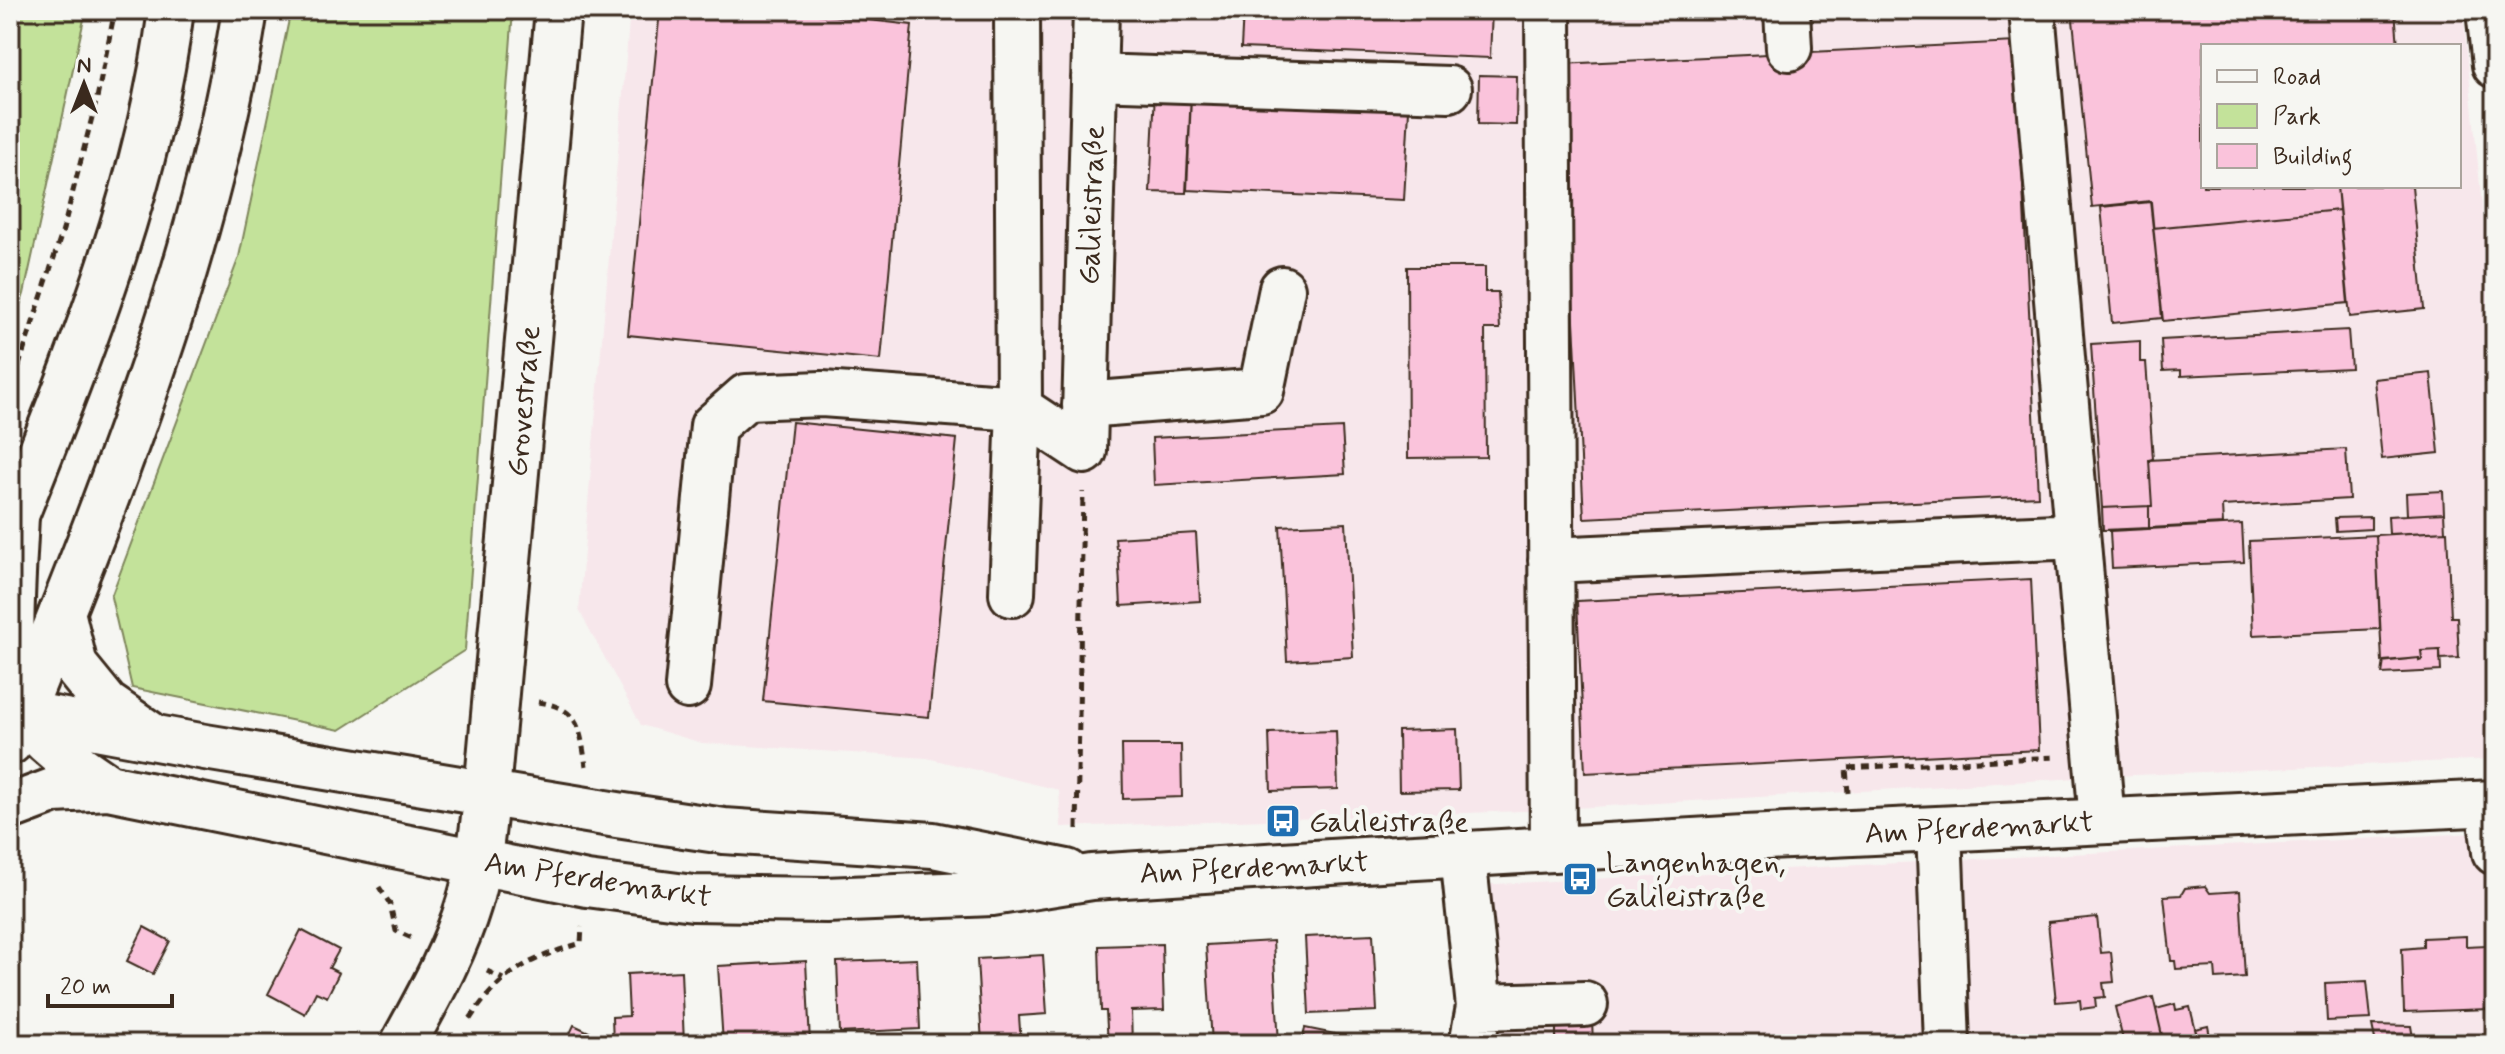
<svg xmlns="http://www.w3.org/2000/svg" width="2505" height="1054" font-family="Mynerve,sans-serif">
  <rect width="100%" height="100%" fill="#f6f6f2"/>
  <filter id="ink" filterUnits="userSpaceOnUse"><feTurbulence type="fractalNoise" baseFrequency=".0125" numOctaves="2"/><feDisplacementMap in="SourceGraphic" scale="16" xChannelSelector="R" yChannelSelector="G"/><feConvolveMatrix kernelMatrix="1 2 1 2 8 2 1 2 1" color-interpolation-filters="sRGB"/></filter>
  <g filter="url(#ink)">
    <path fill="#f7e7eb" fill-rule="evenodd" d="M630,10h1833l32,330v419l-382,17 -590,35 -462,16 -2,-37 -132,-32 -225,-15 -61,-18 -62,-115zM2203,46h256v140h-256z
      M2495,832v212h-1013l-7,-159z"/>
    <path fill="#c3e29a" stroke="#7f865c" stroke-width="2" d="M10,10h76l-62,284 -14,40z
      M291,10h222l-48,640 -125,80 -208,-42 -21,-91 128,-340z"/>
    <path fill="#fac3db" stroke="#3b2a1e" stroke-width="2" d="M660,10h123l129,15 -31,335 -253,-25z
      M783,10h93l-1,10z
      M1243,10h249l-2,48 -249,-10z
      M2072,10h323l3,36h-195v140h134l2,24 -186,18 -3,-27 -58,6z
      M2016,42l22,454 -454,22 -23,-454z
      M1479,75l38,1 -1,49 -38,-1z
      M1155,92l36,2 -5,99 -36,-1z
      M1191,98l218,12 -5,90 -217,-10z
      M2337,186h75l12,123 -74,8z
      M2151,202l11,116 -50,5 -11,-116z
      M2339,210l9,93 -185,18 -10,-93z
      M1407,267h78v25h13l2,37h-15l1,128 -78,1z
      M2348,330l3,38 -170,8v-6l-18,1 -2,-31z
      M2140,341v21h6l7,97 -4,1 3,46 -50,2 -11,-164z
      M2431,373l8,80 -57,6 -8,-80z
      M792,422l165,17 -28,278 -166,-16z
      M1342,428l3,46 -191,11 -2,-47z
      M2346,449l3,50 -127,7 1,18 -74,4v-22h3l-3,-46z
      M2443,491l1,22 -37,2 -1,-22z
      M2149,506v22l-46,2 -1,-22z
      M2444,513l1,18 -56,3 -1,-18z
      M2371,517v12l-35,2 -1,-13z
      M1346,523l7,134 -66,4 -7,-135z
      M2242,524l2,38 -132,6 -2,-37z
      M2447,531l4,86h6l2,41 -19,1v-9l-19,1 1,9 -3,1v-3l-37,4 -6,-127z
      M1196,533l4,68 -79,5 -3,-58h-2l-1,-10z
      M2376,535l4,94 -127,6 -4,-94z
      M2031,579l8,171 -454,23 -8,-172z
      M2440,650l1,21 -59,3 2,-13 35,-3v3l3,-1 -1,-9z
      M1457,729l2,61 -60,1 -1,-60z
      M1336,731l2,58 -67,2 -2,-58z
      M1122,745h59l1,52 -59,2z
      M2205,886l5,7 30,-2 5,86 -29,2 -1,-12 -39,2 -1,-8h-4l-7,-65 17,-1 4,-7z
      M2097,917l4,36 10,-1 3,30 -11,1 2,14 -10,1 1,9 -15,2 -1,-9 -24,2 -8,-80z
      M144,927l26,14 -17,33 -26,-13z
      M301,930l38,20 -10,18 10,5 -12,24 -11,-5 -11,22 -37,-20z
      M1373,934l4,77 -68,3 -4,-77z
      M2466,936v10l21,-1 3,64 -86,3 -2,-63 21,-2v-9z
      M1273,941l6,103h-67l-6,-99z
      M1162,944l2,66 -33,1 1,33h-24l-2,-33h-5l-2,-65z
      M1043,955l4,59 -28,2 2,28h-39l-5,-85z
      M917,959l3,70 -80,4 -3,-71z
      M806,961l4,82 -87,1 -5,-78z
      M681,971l3,73h-71l-1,-27 17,-1 -2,-42z
      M2367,981l4,38 -44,2 -2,-38z
      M2153,997l11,47h-40l-9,-37z
      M2175,1004l1,6 14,-3 9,37h-35l-8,-35z
      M1592,1020l1,24h-37v-23z
      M574,1025l34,16 -2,3h-41z
      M2372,1025l39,1 3,18h-38z
      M2208,1026l3,16 24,-6 1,8h-37l-4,-15z
      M1305,1028l79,16h-82z
      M1182,1041v3h-39v-1z"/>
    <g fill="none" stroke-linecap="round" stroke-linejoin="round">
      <g stroke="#3b2a1e" stroke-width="50">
        <path id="minor" d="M1548,10l5,839
          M1787,10l2,38
          M2032,10l70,811
          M2489,10l6,55
          M1094,77l355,12
          M1085,405l176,-14 21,-102
          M1084,451l12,-441
          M16,514c-1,42 -14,171 8,202 22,31 54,50 84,71
          M1551,560l526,-24
          M1012,594l7,-186 -2,-398
          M62,612l13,54 31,38 42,29
          M688,686l25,-260 33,-29 76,-3 197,14 65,43
          M10,716l11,-3 184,34 412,68 107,16 209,14 134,27
          M2489,803l6,49
          M10,807l45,-17 53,-3 479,97 106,14 133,2 166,-7 100,-16 271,-17 382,-22 750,-35
          M1939,829l8,215
          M1463,855l16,152 -7,37
          M1479,1007l106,-3
          M403,1044c25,-46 51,-91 66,-141 11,-36 13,-74 18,-111l71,-782"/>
      </g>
      <g stroke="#3b2a1e" stroke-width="50">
        <path id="major" d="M10,530c67,-168 138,-339 161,-520
          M10,742c95,-237 195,-478 235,-732"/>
      </g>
      <path stroke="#3b2a1e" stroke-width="5" stroke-dasharray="8 6" stroke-linecap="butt" d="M10,393l53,-163 34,-132 18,-88
        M538,702c42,6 42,27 48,64
        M1848,793l-2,-25 210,-11
        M1077,829l6,-337
        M379,887l11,17 6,27 16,7
        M487,971l16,8
        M470,1019c31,-47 59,-60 111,-76l1,-16"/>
      <use href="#minor" stroke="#f6f6f2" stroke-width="44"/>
      <use href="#major" stroke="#f6f6f2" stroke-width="44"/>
    </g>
  </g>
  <defs>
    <g id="bus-square" transform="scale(1.8)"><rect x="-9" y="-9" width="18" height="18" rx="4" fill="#1f6fb2" stroke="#f6f6f2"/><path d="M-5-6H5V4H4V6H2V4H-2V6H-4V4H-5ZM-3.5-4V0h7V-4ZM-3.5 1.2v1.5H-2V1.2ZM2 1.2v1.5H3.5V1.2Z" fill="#fff"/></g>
  </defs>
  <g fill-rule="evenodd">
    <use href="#bus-square" x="1283" y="821"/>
    <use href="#bus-square" x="1580" y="879"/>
  </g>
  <g text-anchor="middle" stroke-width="8" stroke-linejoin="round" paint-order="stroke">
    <g font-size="30" fill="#3b2a1e" stroke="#f6f6f2">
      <text transform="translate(1091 205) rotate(-88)" y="10">Galileistraße</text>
      <text transform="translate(523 401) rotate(-85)" y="10">Grovestraße</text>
      <text transform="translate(1979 827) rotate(-3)" y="10">Am Pferdemarkt</text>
      <text transform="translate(1254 867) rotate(-3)" y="10">Am Pferdemarkt</text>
      <text transform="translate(598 879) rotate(9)" y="10">Am Pferdemarkt</text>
    </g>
    <g font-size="30" fill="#3b2a1e" stroke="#f6f6f2" text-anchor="start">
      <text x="1309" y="831">Galileistraße</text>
      <text x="1606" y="872">Langenhagen,<tspan x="1606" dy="34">Galileistraße</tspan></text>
    </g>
  </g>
  <rect width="2505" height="1054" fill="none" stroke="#f6f6f2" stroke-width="40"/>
  <rect x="20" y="20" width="2465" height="1014" fill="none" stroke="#3b2a1e" stroke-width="3" filter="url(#ink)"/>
  <rect x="2201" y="44" width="260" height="144" fill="#f6f6f2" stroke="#aba49d" stroke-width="2"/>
  <rect x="2217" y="70" width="40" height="12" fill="#f6f6f2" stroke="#aba49d" stroke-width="2"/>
  <text x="2273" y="84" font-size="24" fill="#3b2a1e">Road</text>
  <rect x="2217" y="104" width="40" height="24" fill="#c3e29a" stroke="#aba49d" stroke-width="2"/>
  <text x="2273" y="124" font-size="24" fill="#3b2a1e">Park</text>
  <rect x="2217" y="144" width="40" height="24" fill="#fac3db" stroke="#aba49d" stroke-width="2"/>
  <text x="2273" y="164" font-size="24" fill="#3b2a1e">Building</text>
  <g transform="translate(84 84)" stroke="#f6f6f2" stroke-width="6" paint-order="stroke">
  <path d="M0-6L14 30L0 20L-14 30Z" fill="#3b2a1e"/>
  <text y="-12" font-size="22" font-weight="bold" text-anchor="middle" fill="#3b2a1e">N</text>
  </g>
  <path d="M48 994v12h124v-12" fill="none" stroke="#3b2a1e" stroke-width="4"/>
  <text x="60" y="994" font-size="24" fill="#3b2a1e" stroke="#f6f6f2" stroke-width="6" paint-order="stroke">20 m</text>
</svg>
